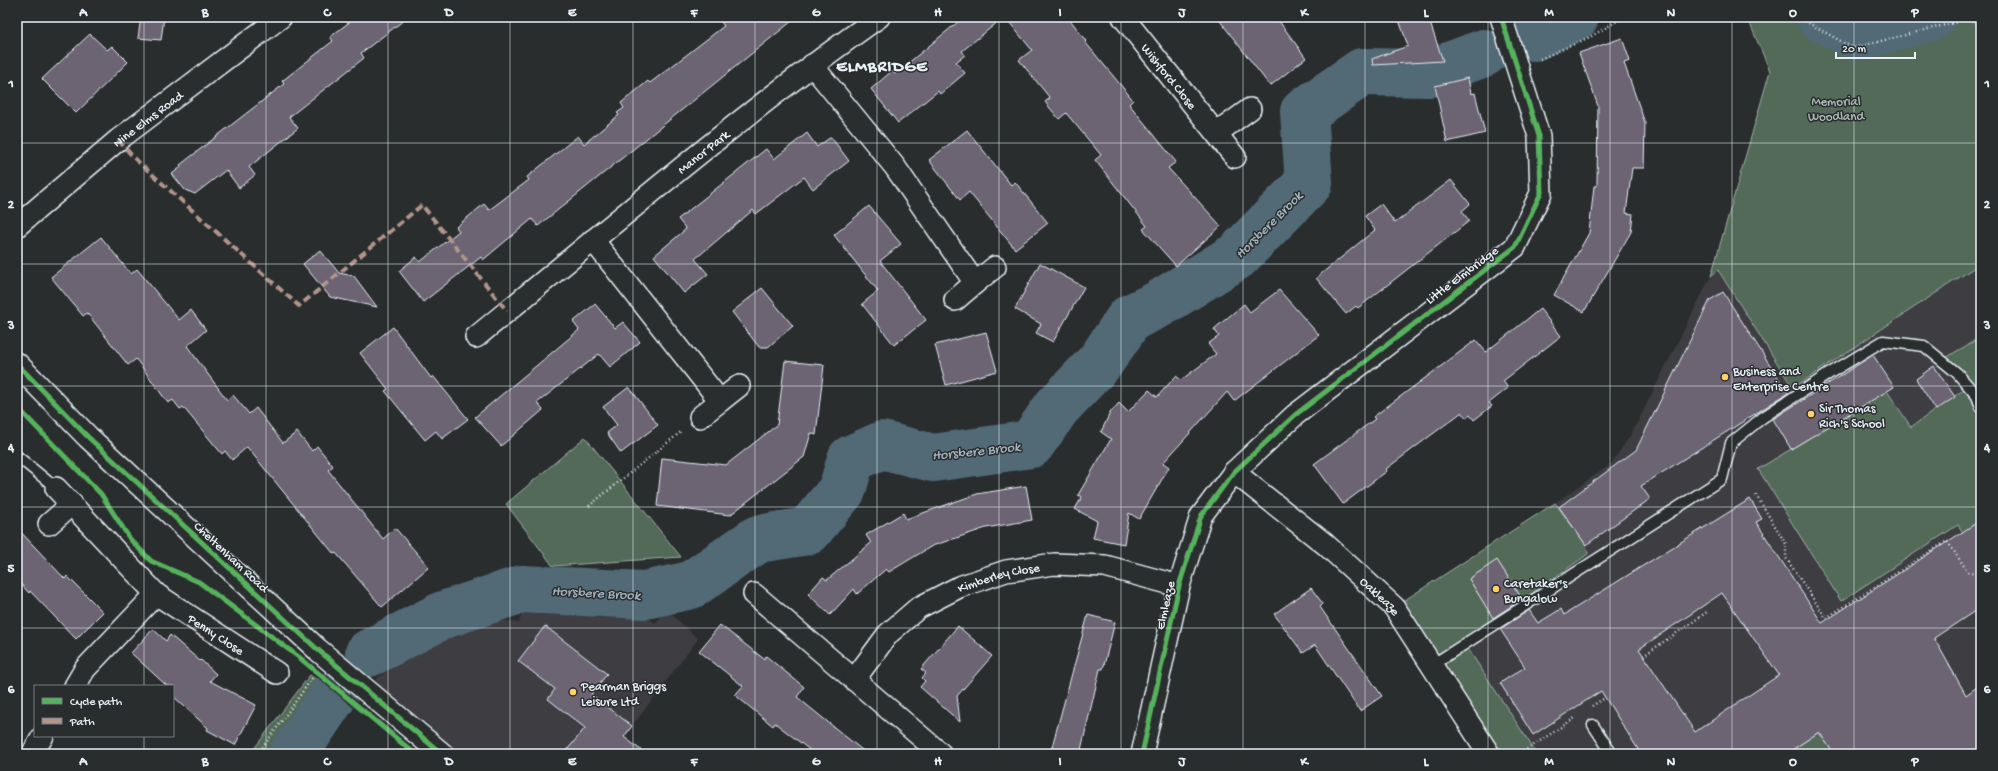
<svg xmlns="http://www.w3.org/2000/svg" width="1998" height="771" font-family="'Gochi Hand',sans-serif">
  <rect width="100%" height="100%" fill="#2a2d2e"/>
  <filter id="ink" filterUnits="userSpaceOnUse"><feTurbulence type="fractalNoise" baseFrequency=".025" numOctaves="2"/><feDisplacementMap in="SourceGraphic" scale="8" xChannelSelector="R" yChannelSelector="G"/><feConvolveMatrix kernelMatrix="1 2 1 2 8 2 1 2 1" color-interpolation-filters="sRGB"/></filter>
  <g filter="url(#ink)">
    <path fill="#3e3d43" d="M1981,105v649h-492l-57,-89 65,-42 -3,-4 94,-65 -2,-9 -31,-42 56,-39 21,-31 79,-157 7,-6z
      M526,595l102,5 27,23 12,-13 31,29 -87,115h-169l-77,-65 71,-61 34,-14 49,9z"/>
    <path fill="#526a58" stroke="#9daea8" d="M1747,17h73l37,20 75,-20h49v246l-188,125 -75,-118 -7,6 59,-205z
      M1981,337v223l-23,-35 -117,76 -83,-132 129,-78 24,36 55,-39 -19,-31z
      M585,437l96,120 -128,9 -47,-62z
      M1555,503l31,42 2,9 -65,46 -26,-39 -28,18 28,44 -32,21 72,110h-48l-95,-147z
      M310,675l41,31 -31,48h-70z
      M1819,732l15,22h-48z"/>
    <g fill="none" stroke-linecap="round" stroke-linejoin="round">
      <path stroke="#8da0aa" stroke-width="8" d="M1970,17l11,4"/>
      <path stroke="#516a76" stroke-width="48" d="M1820,17l37,20 75,-20
        M1534,37l41,-20
        M369,653l74,-38 79,-26 123,6 46,-10 67,-46 50,-8 34,-41 9,-31 31,-14 51,13 98,-14 26,-37 43,-45 30,-44 29,-14 78,-48 72,-73 -5,-71 58,-40 68,1 54,-20
        M294,754l41,-61"/>
    </g>
    <path fill="#6c6373" stroke="#e8f1f8" fill-rule="evenodd" d="M141,17h23l-3,23 -23,-2z
      M356,17h52l-47,36 3,5 -75,59 9,11 -49,39 6,8 -16,13 -13,-18 -31,24 -10,-4 -13,-16 9,-7 -1,-2 104,-81 -2,-3 51,-40 -3,-4z
      M717,17h80l-259,209 -6,-7 -49,41 -2,-3 -58,45 -24,-31 17,-14 4,5 39,-31 -3,-4 28,-23 5,6 40,-30 -2,-3 51,-41 6,8 35,-29 -2,-2 7,-5 -3,-5 27,-22 2,2 74,-57z
      M964,17h40l-42,34 3,4 -9,7 9,11 -25,21 -2,-3 -40,32 -27,-34 21,-18 3,3z
      M1005,17h63l18,24 -1,1 48,58 -4,4 47,58 -8,6 53,58 -45,40 -33,-37 4,-3 -52,-66 6,-5 -35,-42 -7,6 -14,-17 5,-4 -31,-38 13,-10z
      M1217,17h59l30,41 -36,28z
      M1398,17h30l15,44 -70,4 -1,-6 36,-13z
      M90,34l17,16 5,-4 16,16 -52,51 -34,-34z
      M1622,38l8,23 -6,2 21,60 -1,45h-12l-6,45 7,1 -2,18 -47,80 -30,-17 35,-62 5,-47h3l1,-80 -19,-53z
      M1468,78l3,16 4,-1 10,40 -38,9 -12,-56z
      M967,130l44,55 4,-3 33,41 -33,26 -46,-57 -9,8 -31,-40z
      M807,133l10,14 14,-10 18,24 -36,28 -9,-12 -48,37 -3,-4 -58,49 13,15 -24,19 -30,-37 32,-27 -8,-10 88,-70 8,10z
      M1451,180l19,24 -8,7 7,10 -111,87 -2,-2 -10,8 -30,-36 59,-48 -10,-14 16,-12 14,19z
      M869,206l32,38 -21,17 46,59 -32,25 -32,-41 16,-13 -44,-56z
      M101,237l30,37 6,-5 42,51 12,-10 15,20 -19,16 40,54 6,-5 16,19 7,-6 27,35 14,-11 15,19 5,-5 16,20 -5,4 55,69 12,-11 34,39 -47,40 -46,-54 -2,1 -87,-107 -15,13 -7,-9 -3,3 -39,-47 -3,2 -7,-9 -5,3 -32,-44 -8,6 -41,-52 -4,3 -32,-39z
      M320,250l19,23 15,3 23,31 -47,-10 -27,-33z
      M1040,263l44,24 -31,55 -17,-9 5,-9 -26,-15z
      M762,288l31,38 -25,21h-9l-27,-35z
      M1279,290l40,45 -85,66 -7,-9 -64,71 6,4 -30,52 -10,-6 -5,31 -31,-6 4,-17 -22,-12 7,-12 -4,-2 33,-56 -10,-7 9,-19 9,-10 9,9 21,-22 8,7 19,-21 5,4 35,-26 -8,-10 11,-8 -5,-7 30,-25 6,8z
      M1723,292l65,101 -147,93 9,13 -64,46 -27,-38 77,-57 74,-150z
      M595,304l20,24 8,-6 17,20 -30,25 -11,-13 -62,49 6,7 -42,36 -26,-29 104,-87 -6,-8z
      M1540,309l21,27 -58,45 5,7 -19,15 3,3 -18,14 -4,-5 -4,3 -4,-6 -76,57 1,2 -44,33 -29,-40 61,-45 -2,-2 103,-77 10,12z
      M393,327l38,51 2,-2 35,43 -26,20 -6,-8 -11,9 -40,-49 3,-2 -28,-36z
      M986,332l11,39 -51,14 -11,-40z
      M1873,355l21,32 -103,62 -18,-30z
      M785,361l39,4 -8,70 -5,-2 -7,24 -74,58 -73,-9 5,-48 64,7 51,-40z
      M1934,366l21,31 -19,13 -20,-31z
      M629,387l29,38 -37,28 -14,-20 10,-8 -14,-18z
      M1026,486l6,34 -46,8 -54,18 -43,26 -3,-3 -29,25 -3,-5 -24,26 -22,-21 15,-17 4,3 44,-37 -5,-8 37,-22 3,6 71,-25z
      M1750,499l12,20 -6,3 66,101 159,-103v87l-47,31 32,57 15,-11v70h-147l-15,-22 -33,22h-145l-40,-63 -68,44 -33,-52 25,-16 -25,-38 29,-19 9,13 23,-14 3,6zM1722,593l57,82 -84,57 -56,-83z
      M17,528l48,51 2,-3 36,36 -27,27 -46,-48 -1,2 -12,-13z
      M1497,560l25,39 -29,19 -24,-39z
      M1311,588l12,16 -3,3 62,89 -22,15 -45,-66 -12,8 -29,-39z
      M1088,615l27,7 -12,47h-3l-20,85h-30z
      M720,625l44,34 2,-3 38,31 -7,10 70,57h-52l-40,-31 -2,3 -38,-31 8,-9 -44,-35z
      M545,626l62,48 -16,20 41,32 -8,11 22,17h-82l21,-26 -37,-29 7,-10 -37,-28z
      M958,626l34,30 -35,40 3,26 -40,-35 5,-6 -3,-3 4,-5 -5,-4z
      M153,629l13,12 4,-6 30,26 1,-1 15,14 -6,7 46,24 -21,40 -28,-15 1,-2 -35,-32v-10h-6l-36,-33z"/>
    <g fill="none" stroke-linecap="round" stroke-linejoin="round">
      <g stroke="#e8f1f8" stroke-width="13">
        <path id="service" d="M17,456l39,32
          M1432,665l290,-186 9,-36 31,-25 68,-45 53,-32 41,5 33,27 20,23 4,11
          M1593,725l19,29"/>
      </g>
      <g stroke="#e8f1f8" stroke-width="24">
        <g id="minor">
          <path id="s1" d="M1123,17l112,140"/>
          <path d="M812,65l83,102 80,116 20,-16"/>
          <path d="M1217,133l33,-24"/>
          <path id="s2" d="M17,226l101,-86 163,-123"/>
          <path d="M593,240l127,161 19,-15"/>
          <path d="M955,300l20,-17"/>
          <path id="s3" d="M476,337c132,-108 263,-221 403,-320"/>
          <path d="M700,417l20,-16"/>
          <path id="s4" d="M1234,472l91,72 69,63 95,147"/>
          <path id="s5" d="M56,488l100,106 121,79"/>
          <path d="M49,524l23,-20"/>
          <path d="M754,594l187,160"/>
          <path id="s6" d="M854,680l34,-46 30,-26 41,-21 47,-16 48,-7 51,2 74,20"/>
          <path d="M75,686l10,-17 71,-75"/>
          <path d="M32,754l11,-18"/>
          <path d="M1142,754l37,-168 22,-70 33,-44 61,-57 220,-168 26,-54 -2,-57 -38,-119"/>
        </g>
      </g>
      <g stroke="#e8f1f8" stroke-width="25">
        <path id="secondary" d="M17,364l71,73 229,212 125,105"/>
      </g>
      <path stroke="#e8f1f8" stroke-width="2.5" stroke-dasharray="1 3" stroke-linecap="butt" d="M1798,17l55,31 104,-26 3,-5
        M1540,59l50,-22 34,-20
        M1756,495l30,49v14l40,60 121,-77 21,31 13,4
        M589,506l93,-75
        M1643,656l64,-44
        M1592,706l13,-8
        M258,754l55,-77
        M1520,754l55,-36"/>
      <use href="#service" stroke="#2a2d2e" stroke-width="10"/>
      <use href="#minor" stroke="#2a2d2e" stroke-width="21"/>
      <use href="#secondary" stroke="#2a2d2e" stroke-width="22"/>
      <path stroke="#b2968c" stroke-width="4" stroke-dasharray="8 4" stroke-linecap="butt" d="M118,140l17,19 164,147 123,-101 85,106"/>
      <g stroke="#2a2d2e" stroke-width="8">
        <path id="cycleway" d="M17,364l71,73 229,212 125,105
          M17,407l84,87 29,45 21,22 48,21 101,76 115,96
          M1142,754l37,-168 22,-70 33,-44 61,-57 220,-168 26,-54 -2,-57 -38,-119"/>
      </g>
      <use href="#cycleway" stroke="#56b35d" stroke-width="5"/>
    </g>
  </g>
  <path fill="none" stroke="#e8f1f8" stroke-width="1" stroke-opacity="0.55" d="M144,17v669M266,17v737M388,17v737M510,17v737M633,17v737M755,17v737M877,17v737M999,17v737M1121,17v737M1243,17v737M1365,17v737M1488,17v737M1610,17v737M1732,17v737M1854,17v737M17,143h1964M17,264h1964M17,386h1964M17,507h1964M17,628h1964M144,736v18"/>
  <g fill="#ffd166" stroke="#2a2d2e" stroke-width="1.5">
    <circle cx="1725" cy="377" r="4"/>
    <circle cx="1811" cy="414" r="4"/>
    <circle cx="1496" cy="589" r="4"/>
    <circle cx="573" cy="692" r="4"/>
  </g>
  <g text-anchor="middle" stroke-width="3" stroke-linejoin="round" paint-order="stroke">
    <g font-size="13" fill="#e8f1f8" stroke="#2a2d2e">
      <text dy="5" stroke="none"><textPath href="#s1" startOffset="75">Wishford Close</textPath></text>
      <text dy="5" stroke="none"><textPath href="#s2" startOffset="169">Nine Elms Road</textPath></text>
      <text dy="5" stroke="none"><textPath href="#s3" startOffset="293">Manor Park</textPath></text>
      <text transform="translate(1461 274) rotate(-37)" y="5">Little Elmbridge</text>
      <text transform="translate(232 556) rotate(43)" y="5">Cheltenham Road</text>
      <text dy="5" stroke="none"><textPath href="#s6" startOffset="184">Kimberley Close</textPath></text>
      <text dy="5" stroke="none"><textPath href="#s4" startOffset="192">Oakleaze</textPath></text>
      <text transform="translate(1164 605) rotate(-77)" y="5">Elmleaze</text>
      <text dy="5" stroke="none"><textPath href="#s5" startOffset="218">Penny Close</textPath></text>
    </g>
    <g font-size="13" fill="#acbbb8" stroke="#2a2d2e">
      <text x="1836" y="105">Memorial<tspan x="1836" dy="15">Woodland</tspan></text>
    </g>
    <g font-size="13" fill="#e8f1f8" stroke="#2a2d2e" text-anchor="start">
      <text x="1733" y="375">Business and<tspan x="1733" dy="15">Enterprise Centre</tspan></text>
      <text x="1819" y="412">Sir Thomas<tspan x="1819" dy="15">Rich's School</tspan></text>
      <text x="1504" y="587">Caretaker's<tspan x="1504" dy="15">Bungalow</tspan></text>
      <text x="581" y="690">Pearman Briggs<tspan x="581" dy="15">Leisure Ltd</tspan></text>
    </g>
    <g font-size="14" font-style="italic" fill="#a4b4be" stroke="#2a2d2e">
      <text transform="translate(1268 224) rotate(-45)" y="5">Horsbere Brook</text>
      <text transform="translate(976 450) rotate(-6)" y="5">Horsbere Brook</text>
      <text transform="translate(596 592) rotate(3)" y="5">Horsbere Brook</text>
    </g>
    <g font-size="17" font-weight="bold" letter-spacing="1" fill="#e8f1f8" stroke="#2a2d2e">
      <text x="882" y="71">ELMBRIDGE</text>
    </g>
  </g>
  <rect width="1998" height="771" fill="none" stroke="#2a2d2e" stroke-width="44"/>
  <rect x="34" y="685" width="140" height="52" fill="#2a2d2e" stroke="#767b7f"/>
  <rect x="42" y="698" width="20" height="6" fill="#56b35d" stroke="#767b7f"/>
  <text x="70" y="705" font-size="12" fill="#e8f1f8">Cycle path</text>
  <rect x="42" y="718" width="20" height="6" fill="#b2968c" stroke="#767b7f"/>
  <text x="70" y="725" font-size="12" fill="#e8f1f8">Path</text>
  <path d="M1836 52v6h79v-6" fill="none" stroke="#e8f1f8" stroke-width="2"/>
  <text x="1842" y="52" font-size="12" fill="#e8f1f8" stroke="#2a2d2e" stroke-width="3" paint-order="stroke">20 m</text>
  <rect x="22" y="22" width="1954" height="727" fill="none" stroke="#e8f1f8" stroke-width="1.5"/>
  <g font-size="13" text-anchor="middle" font-weight="bold" fill="#e8f1f8">
    <text x="83" y="16">A</text>
    <text x="205" y="16">B</text>
    <text x="327" y="16">C</text>
    <text x="449" y="16">D</text>
    <text x="572" y="16">E</text>
    <text x="694" y="16">F</text>
    <text x="816" y="16">G</text>
    <text x="938" y="16">H</text>
    <text x="1060" y="16">I</text>
    <text x="1182" y="16">J</text>
    <text x="1304" y="16">K</text>
    <text x="1426" y="16">L</text>
    <text x="1549" y="16">M</text>
    <text x="1671" y="16">N</text>
    <text x="1793" y="16">O</text>
    <text x="1915" y="16">P</text>
    <text x="11" y="87">1</text>
    <text x="1987" y="87">1</text>
    <text x="11" y="208">2</text>
    <text x="1987" y="208">2</text>
    <text x="11" y="329">3</text>
    <text x="1987" y="329">3</text>
    <text x="11" y="451">4</text>
    <text x="1987" y="451">4</text>
    <text x="11" y="572">5</text>
    <text x="1987" y="572">5</text>
    <text x="11" y="693">6</text>
    <text x="1987" y="693">6</text>
    <text x="83" y="765">A</text>
    <text x="205" y="765">B</text>
    <text x="327" y="765">C</text>
    <text x="449" y="765">D</text>
    <text x="572" y="765">E</text>
    <text x="694" y="765">F</text>
    <text x="816" y="765">G</text>
    <text x="938" y="765">H</text>
    <text x="1060" y="765">I</text>
    <text x="1182" y="765">J</text>
    <text x="1304" y="765">K</text>
    <text x="1426" y="765">L</text>
    <text x="1549" y="765">M</text>
    <text x="1671" y="765">N</text>
    <text x="1793" y="765">O</text>
    <text x="1915" y="765">P</text>
  </g>
</svg>
